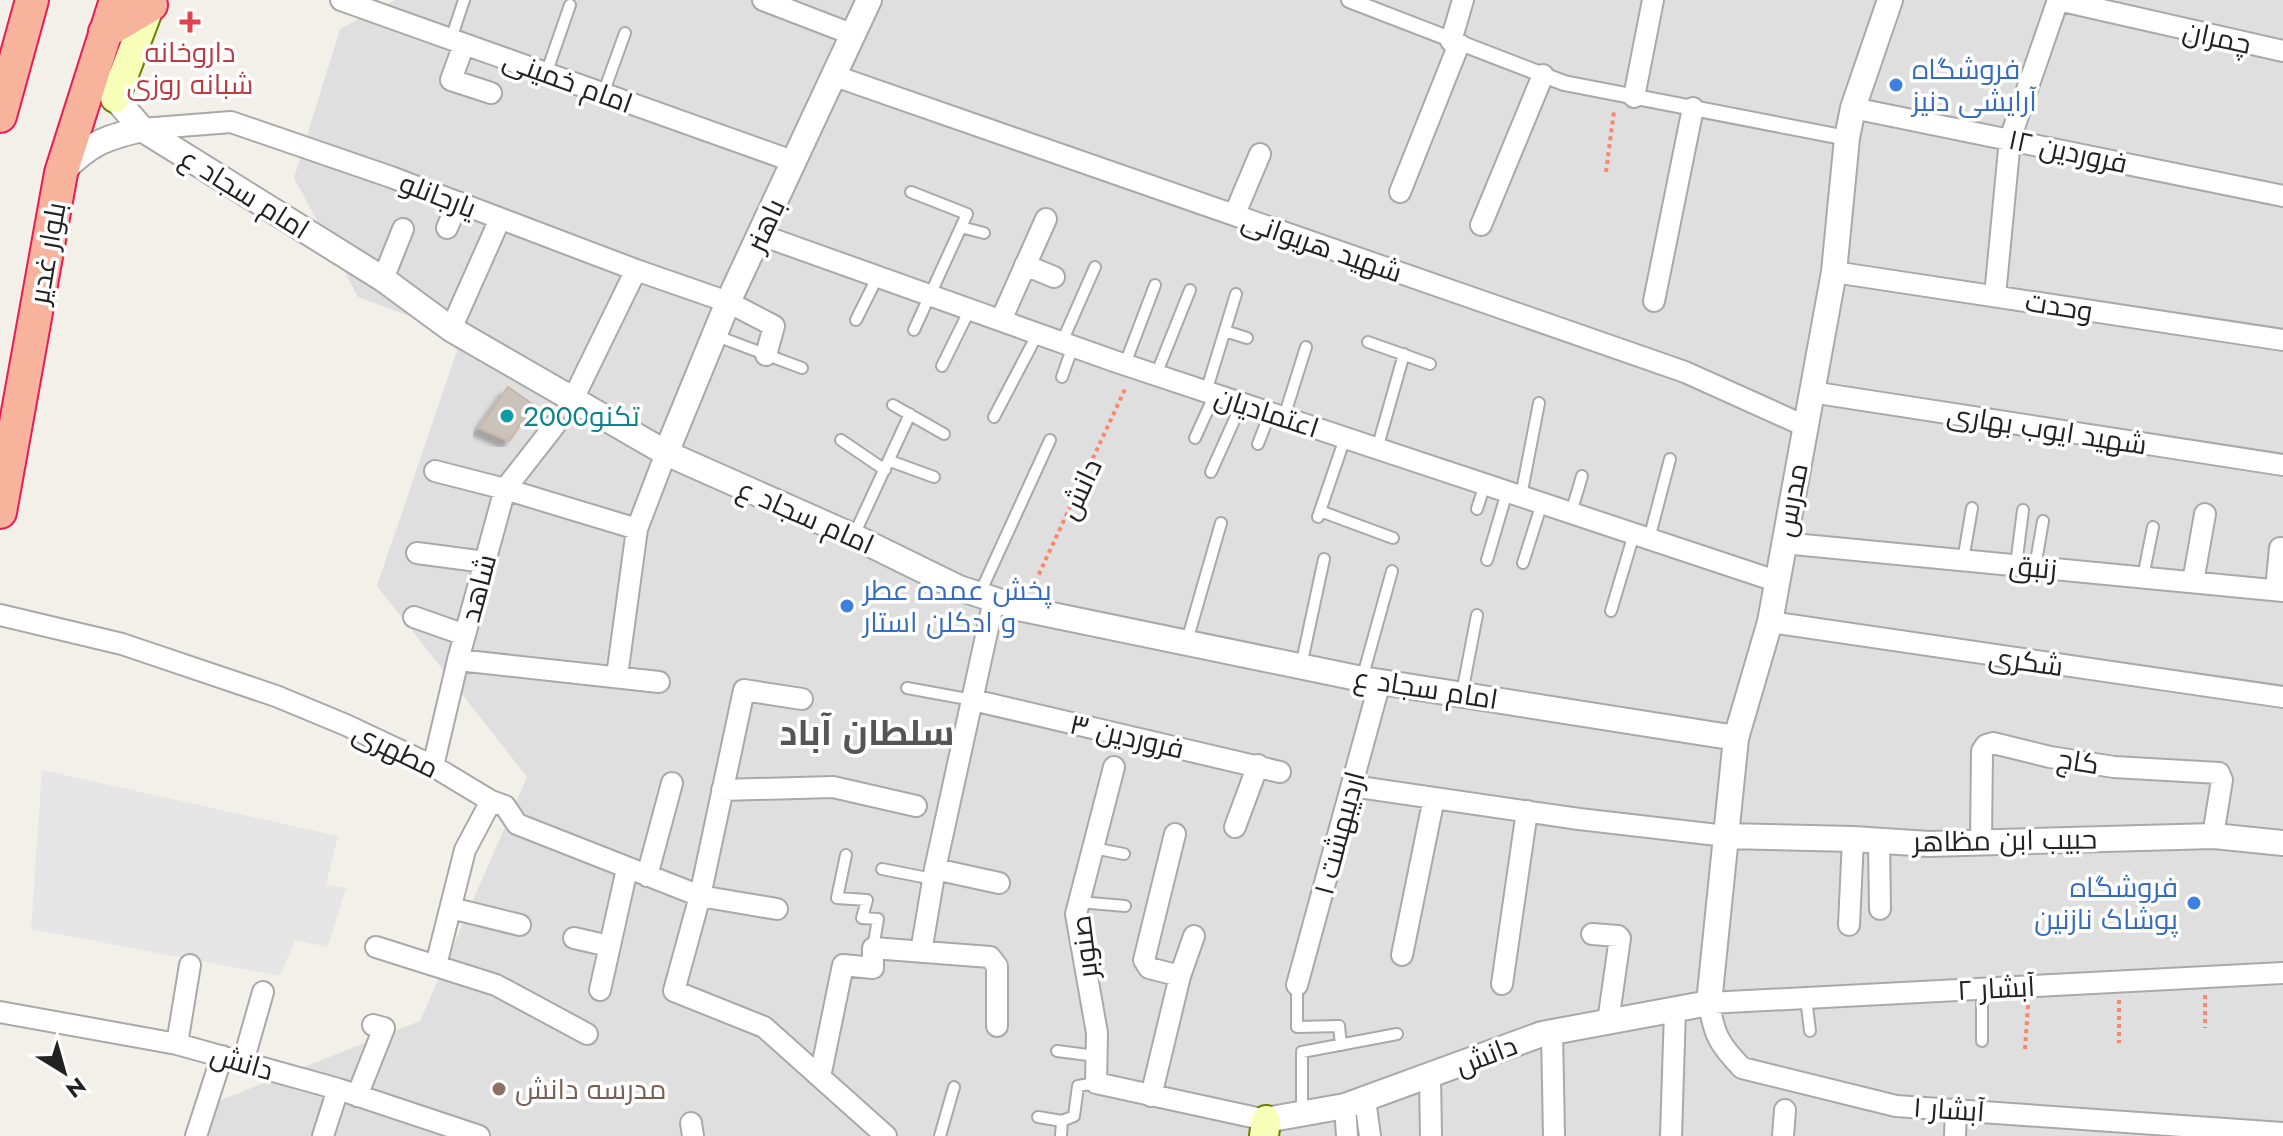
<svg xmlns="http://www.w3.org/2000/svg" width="2283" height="1136" font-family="Jost,Cairo,sans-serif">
  <defs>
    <filter id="shadow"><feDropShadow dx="-7" dy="7" stdDeviation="2" flood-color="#0004"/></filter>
  </defs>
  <rect width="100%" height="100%" fill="#f2f0e8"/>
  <path fill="#e0dfdf" d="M395,0h1888v1136h-2080l3,-30 214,-85 107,-244 -150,-191 85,-250 -104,-39 -64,-119 46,-149z"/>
  <path fill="#e6e6e6" d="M42,770l296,66 -12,49 20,3 -18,59 -33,-7 -15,36 -249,-47z"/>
  <path fill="#cbc3ba" stroke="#c6b7a8" stroke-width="2" filter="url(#shadow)" d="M508,387l26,18 -25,36 -30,-13z"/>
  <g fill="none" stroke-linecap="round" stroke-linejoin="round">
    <g stroke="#a9a9a9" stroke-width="14">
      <path id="service" d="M451,39l13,-39
        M546,74l24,-69
        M603,94l22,-61
        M911,192l56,22 -53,116
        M961,227l23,6
        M856,320l22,-44
        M1225,331l22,7
        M714,335l88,33
        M1062,342l33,-75
        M1368,342l62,22
        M1125,364l30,-79
        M942,366l28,-57
        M1156,375l34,-85
        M1062,377l11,-31
        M1206,392l30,-98
        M893,405l51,29
        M994,417l44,-84
        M1284,417l22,-70
        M1195,438l20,-44
        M841,440l44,30
        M1258,444l12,-31
        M1377,449l27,-95
        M890,461l44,16
        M1211,472l31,-69
        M1521,496l18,-93
        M1477,509l8,-25
        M1320,511l73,27
        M1571,513l11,-37
        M1318,517l27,-79
        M854,535l56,-121
        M1649,539l21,-80
        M1487,560l20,-68
        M1963,560l9,-52
        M1523,563l19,-60
        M2016,565l7,-55
        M2035,567l8,-46
        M2143,577l10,-50
        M980,593l70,-153
        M1611,611l23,-77
        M1187,641l34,-118
        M1301,666l23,-107
        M1362,679l30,-108
        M907,688l66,12
        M1462,693l15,-78
        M1093,848l31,6
        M846,855l-9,43 30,2 -5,18 16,1 -5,29
        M882,869l51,10
        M1079,902l46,4
        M1297,985v42l42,-1 2,19
        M1982,989v52
        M1806,998l4,33
        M1057,1051l39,5
        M1302,1112v-60l95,-18
        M1038,1117l24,4 12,-5 4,-30 18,-3
        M940,1136l14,-49
        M1061,1136l1,-15"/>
    </g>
    <g stroke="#a9a9a9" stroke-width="18">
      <path id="pedestrian" d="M1349,0l215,83 283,55"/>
    </g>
    <g stroke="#a9a9a9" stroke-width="24">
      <path id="minor" d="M341,0l454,162
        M763,0l91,35
        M2058,0l225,51
        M1451,41l12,-41
        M464,44l-13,36 40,13
        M835,76l850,296 120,54
        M1634,97l19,-97
        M1853,108l430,88
        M142,129l89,-7 160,55 245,93 92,32 46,24 -8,29
        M1400,192l59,-148
        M1236,211l24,-57
        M1481,225l62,-150
        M447,228l11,-26
        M761,235l353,126 662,220
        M1025,265l29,12
        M1834,272l449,68
        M383,279l20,-50
        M1995,296l15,-157 48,-139
        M1654,301l39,-193
        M1001,320l45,-101
        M451,329l49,-110
        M1811,392l472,73
        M573,399l63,-129
        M435,471l70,18 132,40
        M1783,543l500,48
        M417,553l68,9
        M2193,582l12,-68
        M2276,590l4,-42
        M0,615l122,29 154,52 70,29 87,41 58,35 14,5 12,18 183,72 77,13
        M414,617l51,18
        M1770,622l513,75
        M458,660l201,22
        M617,676l20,-147 29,-76
        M802,699l-58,-9 -44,206 -26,95 90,36 122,109
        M973,700l307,72
        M433,766l25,-106 47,-171 50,-64
        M1114,767l-38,147 21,119 -1,50 170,37
        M1352,786l227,33 147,17
        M722,790l111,-3 83,19
        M1235,827l23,-62
        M1175,834l-31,126 5,8 31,8
        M1879,841l1,68
        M1981,841l1,-90 4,-6 7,-2 57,14 64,10 105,6 3,7 -7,43
        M935,869l64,14
        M647,876l25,-93
        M451,908l69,17
        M1849,925l4,-86
        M1592,934l26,2 2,2 -12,84
        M574,938l35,8
        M376,947l120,38 91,49
        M921,952l14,-83 59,-269
        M1402,955l32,-157
        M436,965l29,-115 26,-49
        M2283,973l-574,30c5,33 11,42 33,65l154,38 387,27
        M1502,984l25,-173
        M1297,985l83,-303
        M600,990l27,-121
        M0,1012l177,32 161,45 141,47
        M1552,1032l2,104
        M177,1044l13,-79
        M243,1062l20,-70
        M1430,1076l1,60
        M820,1077l23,-112 30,3v-20l117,9 7,9v60
        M357,1096l27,-68 -11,-3
        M1151,1096l29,-120 14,-40
        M1365,1099l5,37
        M1345,1106l2,30
        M691,1123l2,13
        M196,1136l26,-80
        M323,1136l15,-47
        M1671,1136l4,-126
        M1783,1136l2,-26
        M1955,1136l1,-27"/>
    </g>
    <g stroke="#a9a9a9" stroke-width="28">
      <path id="tertiary" d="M108,82l7,16 27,31 241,150 68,50 215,124 187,83 106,52 64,21 339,70 374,59
        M62,172c27,-28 42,-34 80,-43
        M666,453l62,-151 141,-302
        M1726,836l127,3 76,5 285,-8 69,7
        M1266,1120l79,-14 197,-72 167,-31 27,-265 34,-116 64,-350 13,-134 6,-30 37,-108"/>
    </g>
    <g stroke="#6b8100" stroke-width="32">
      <path id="secondary" d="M115,98l37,-98
        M1264,1136l2,-16"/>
    </g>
    <g stroke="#ea1b55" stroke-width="36">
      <path id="trunk" d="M105,32l46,-27
        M0,116l32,-116
        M0,512l61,-339 55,-173"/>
    </g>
    <path stroke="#ff846c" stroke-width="4" stroke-dasharray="4 4" stroke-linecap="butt" d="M1606,172l8,-61
      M1032,589l94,-202
      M2205,995v33
      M2119,1000v43
      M2025,1049l3,-44"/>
    <use href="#service" stroke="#fff" stroke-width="10"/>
    <use href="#pedestrian" stroke="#fff" stroke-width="14"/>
    <use href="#minor" stroke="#fff" stroke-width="20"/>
    <use href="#tertiary" stroke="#fff" stroke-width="24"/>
    <use href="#secondary" stroke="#f7ffb9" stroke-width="28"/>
    <use href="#trunk" stroke="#f7b39c" stroke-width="32"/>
  </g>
  <path fill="#e0444e" stroke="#fff" stroke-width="3" d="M186 10h8v8h8v8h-8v8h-8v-8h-8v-8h8z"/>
  <g fill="#3f7fe0" stroke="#fff" stroke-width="3">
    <circle cx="1896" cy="85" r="8"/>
    <circle cx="847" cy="606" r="8"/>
    <circle cx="2194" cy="903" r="8"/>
  </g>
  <circle fill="#0f9aa8" stroke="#fff" stroke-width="3" cx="507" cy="416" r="8"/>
  <circle fill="#8d6e63" stroke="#fff" stroke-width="3" cx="499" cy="1089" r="8"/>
  <g text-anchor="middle" stroke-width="7" stroke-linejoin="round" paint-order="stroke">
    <g font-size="28" fill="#222" stroke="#fff">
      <text transform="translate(2217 37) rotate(12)" y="10">چمران</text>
      <text transform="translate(568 81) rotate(20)" y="10">امام خمینی</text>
      <text transform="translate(2068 151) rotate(12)" y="10">۱۲ فروردین</text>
      <text transform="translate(245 193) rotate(32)" y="10">امام سجاد ع</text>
      <text transform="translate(438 195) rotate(21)" y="10">یارجانلو</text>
      <text transform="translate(765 225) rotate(-65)" y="10">باهنر</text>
      <text transform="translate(1322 246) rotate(19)" y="10">شهید هریوانی</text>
      <text transform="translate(47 253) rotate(-80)" y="10">بلوار غدیر</text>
      <text transform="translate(2059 306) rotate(9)" y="10">وحدت</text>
      <text transform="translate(1267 412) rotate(18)" y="10">اعتمادیان</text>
      <text transform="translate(2047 429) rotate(9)" y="10">شهید ایوب بهاری</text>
      <text transform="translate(1080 489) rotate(-65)" y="10">دانش</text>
      <text transform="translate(1791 500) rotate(-79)" y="10">مدرس</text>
      <text transform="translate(806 516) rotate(24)" y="10">امام سجاد ع</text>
      <text transform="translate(2033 567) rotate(5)" y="10">زنبق</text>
      <text transform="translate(478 588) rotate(-75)" y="10">شاهد</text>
      <text transform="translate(2026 661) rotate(8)" y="10">شکری</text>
      <text transform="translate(1426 688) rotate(9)" y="10">امام سجاد ع</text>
      <text transform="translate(1127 736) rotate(13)" y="10">فروردین ۳</text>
      <text transform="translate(396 750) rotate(26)" y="10">مطهری</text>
      <text transform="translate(2078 761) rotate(9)" y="10">کاج</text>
      <text transform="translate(1339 833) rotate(-75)" y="10">اردیبهشت ۱</text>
      <text transform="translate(2005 840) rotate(-1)" y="10">حبیب ابن مظاهر</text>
      <text transform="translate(1084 947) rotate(-97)" y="10">صنوبر</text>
      <text transform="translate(1996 988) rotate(-3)" y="10">آبشار ۲</text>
      <text transform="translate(1486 1055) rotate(-21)" y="10">دانش</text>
      <text transform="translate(242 1062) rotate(16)" y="10">دانش</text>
      <text transform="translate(1949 1109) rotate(4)" y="10">آبشار ۱</text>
    </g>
    <g font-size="28" fill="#be3a42" stroke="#fff">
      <text x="190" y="62">داروخانه<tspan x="190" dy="32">شبانه روزی</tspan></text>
    </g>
    <g font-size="28" fill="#366cbe" stroke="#fff" text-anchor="start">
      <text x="1912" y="79">فروشگاه<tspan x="1912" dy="32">آرایشی دنیز</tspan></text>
      <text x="863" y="600">پخش عمده عطر<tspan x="863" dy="32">و ادکلن استار</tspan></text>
      <text x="2178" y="897" text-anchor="end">فروشگاه<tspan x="2178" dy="32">پوشاک نازنین</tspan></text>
    </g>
    <g font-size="28" fill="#0d838f" stroke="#fff" text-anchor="start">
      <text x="523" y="426">تکنو2000</text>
    </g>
    <g font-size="28" fill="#785e54" stroke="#fff" text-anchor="start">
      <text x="515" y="1099">مدرسه دانش</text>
    </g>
    <g font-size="36" font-weight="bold" fill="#555" stroke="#fff">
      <text x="867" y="745">سلطان آباد</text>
    </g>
  </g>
  <g transform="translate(64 1072) rotate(143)" stroke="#ffffff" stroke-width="6" paint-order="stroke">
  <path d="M0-6L14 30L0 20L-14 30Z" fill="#222222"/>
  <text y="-12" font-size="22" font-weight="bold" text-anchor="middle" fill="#222222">N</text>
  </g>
</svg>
